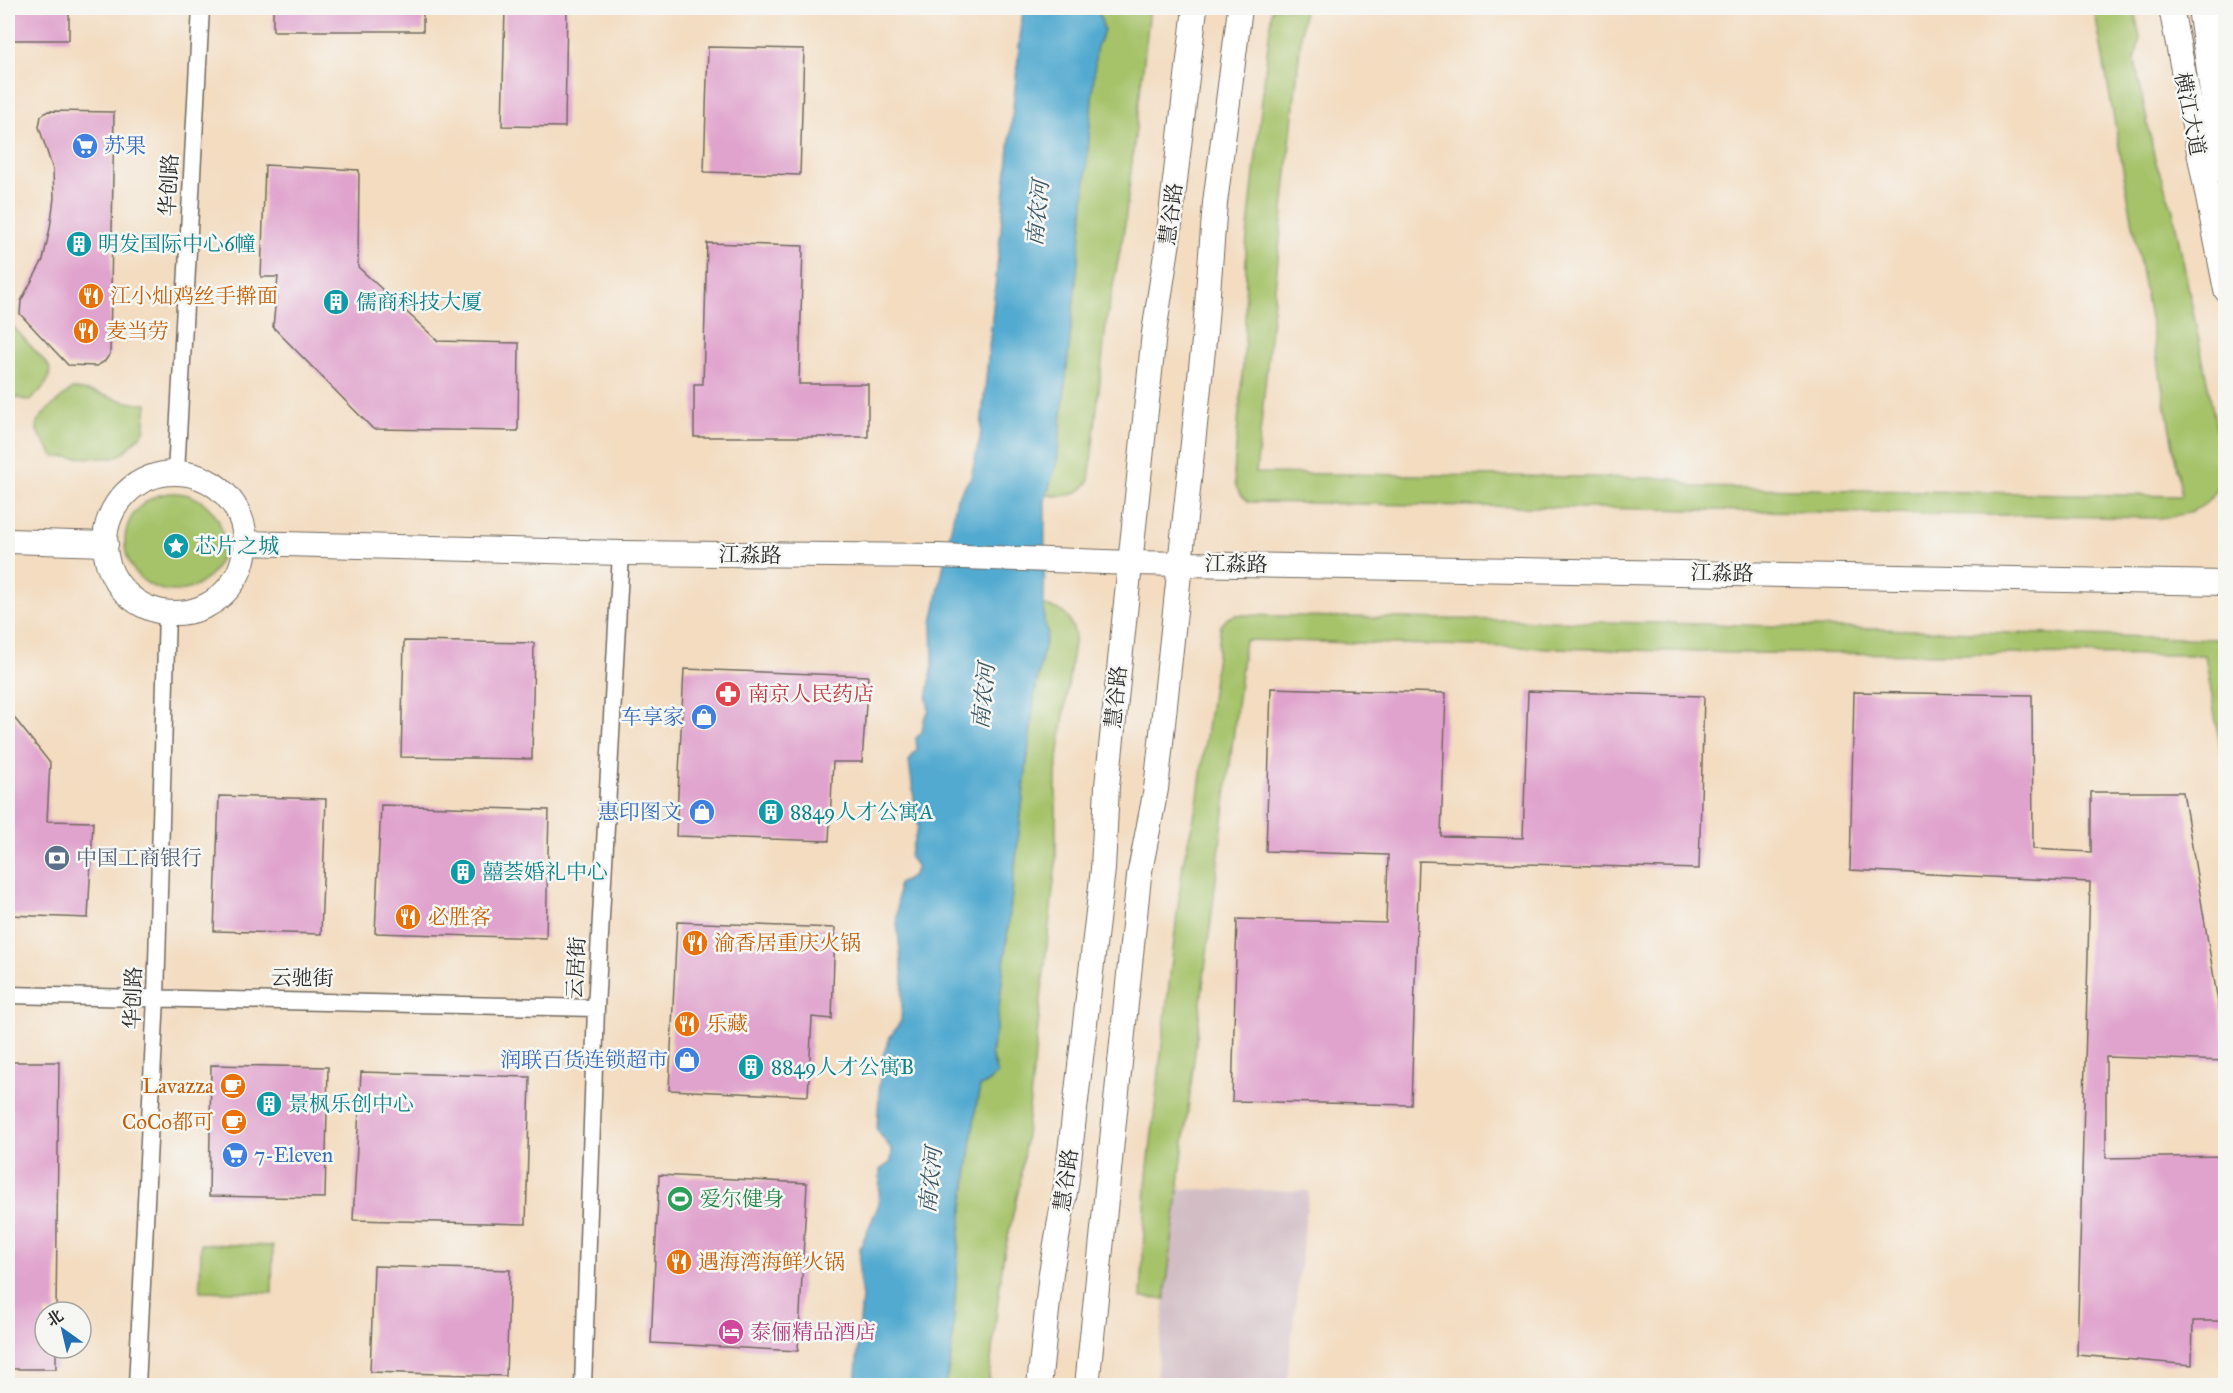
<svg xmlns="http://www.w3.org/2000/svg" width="2233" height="1393" font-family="'IM FELL Great Primer','Noto Serif SC',serif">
  <rect width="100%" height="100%" fill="#f6f6f2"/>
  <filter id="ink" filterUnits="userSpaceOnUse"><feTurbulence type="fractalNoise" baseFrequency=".0167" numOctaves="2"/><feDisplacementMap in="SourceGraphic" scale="12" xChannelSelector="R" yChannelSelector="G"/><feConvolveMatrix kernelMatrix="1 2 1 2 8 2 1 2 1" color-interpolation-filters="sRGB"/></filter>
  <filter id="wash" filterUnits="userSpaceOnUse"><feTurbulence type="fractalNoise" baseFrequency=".008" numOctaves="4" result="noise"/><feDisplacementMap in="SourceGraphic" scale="24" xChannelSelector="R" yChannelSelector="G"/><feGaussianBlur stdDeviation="1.35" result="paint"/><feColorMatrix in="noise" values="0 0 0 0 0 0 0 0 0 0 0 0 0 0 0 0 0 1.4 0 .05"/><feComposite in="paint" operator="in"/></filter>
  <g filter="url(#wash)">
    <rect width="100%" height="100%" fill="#f3dcc0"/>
    <path fill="#d2bdc5" d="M1177,1189l132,2 -23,194 -131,1z"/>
    <path fill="#a6c36a" stroke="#68774a" stroke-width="1.5" d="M1099,8h51l-26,223 -17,85 -18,165c-10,16 -25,16 -43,14l11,-33 39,-414 8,-18 -5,-17z
      M1272,8h32l-48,465 403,5 17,1 16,8 490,9 -88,-488h40l6,30 -5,23 20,99 18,51 51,255c-6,39 -29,49 -66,52l-909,-16c-11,-9 -15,-15 -15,-30l11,-131 1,-94z
      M8,321l41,45c4,16 -9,24 -19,35l-19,-5 -3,-5z
      M72,389c26,0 49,16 75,15l-3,28 -21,21 -9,5 -60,-1 -17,-26v-9l8,-10z
      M125 542a49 49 0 1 1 98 0a49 49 0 1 1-98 0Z
      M1044,606c20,3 26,10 31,29l-19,138v89l-28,257 -8,64 -17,76 -15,126 -43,1 6,-29 8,-117 17,-133 4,-20 12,-7 4,-15 -5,-11 6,-29 38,-333 12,-60 -3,-11z
      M1236,615l472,9 508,15 9,4v134l-20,-122 -464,-2 -496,-13 -80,659 -24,-1 5,-113 37,-322 14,-59 24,-179 7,-7z
      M201,1244l72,2 -1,47 -72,-2z"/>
    <path fill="#53aad0" stroke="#3f6a7e" stroke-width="1.5" d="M1023,8h76v5l5,17 -8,19 -13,166 -26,247 -12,38 -1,121 3,11 -12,60 -38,333 -6,28 6,22 -17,12 -4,20 -17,133 -8,117 -6,28 -90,1 7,-89 -3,-20 1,-29 19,-44 1,-34 11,-8 1,-12 -15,-20 4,-69 9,-24 11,-16 2,-40 -6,-59 1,-38c10,-4 15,-6 19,-17l-8,-11 9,-28 -9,-67 8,-12 -1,-11 6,-6 2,-13 5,-8 -2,-12 6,-35 -1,-41 25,-125 14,-21 9,-39z"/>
    <g id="blocks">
      <path fill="#e0a3cd" d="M8,8h61v32h-61z
        M273,8h150v23h-150z
        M505,8h62l-2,119 -63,-1z
        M708,47l96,2 -4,126 -96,-3z
        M48,111l66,1 -4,242 -5,7 -8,5 -29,-1 -48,-51 1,-13 22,-41 7,-32 4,-30 -1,-28 -14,-43 2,-11z
        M265,165l94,5 -1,97 80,74 81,2 -1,88 -145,-2 -100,-102 5,-50h-17z
        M707,243l96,3 -4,138h69v53h-174v-53h9z
        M404,641l130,2 -2,116 -131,-2z
        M684,669l184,7 -6,86h-29l-4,79 -153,-5z
        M1271,688l175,5 -5,143 82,2 5,-147 176,5 -5,173 -280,-8 -8,244 -179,-4 5,-182 149,4 2,-68 -122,-4z
        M1854,692l178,3 1,154 58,3v-60h92l43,258v11l-120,-4v101l120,-2v165h-33l-1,44 -115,-10 13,-473 -240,-12z
        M8,710l42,53 -3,58 46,1 -5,96 -80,-3z
        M219,796l107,3 -5,135 -107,-3z
        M381,805l168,5 -3,128 -171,-5z
        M677,922l158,6 -3,91 -20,-2 -4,79 -139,-6z
        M8,1062h51l-3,250h-11v36h11v21h-48z
        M211,1065l117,2 -3,131 -116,-2z
        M361,1072l169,5 -4,147 -173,-4z
        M659,1175l148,8 -9,168 -147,-8z
        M374,1266l136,4 -4,106 -136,-4z"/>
    </g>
  </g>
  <g filter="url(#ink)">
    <use href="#blocks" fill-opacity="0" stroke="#71695f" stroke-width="1.5"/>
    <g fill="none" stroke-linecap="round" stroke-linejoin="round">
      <g stroke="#71695f" stroke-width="19">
        <path id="street" d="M176,473l25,-465
          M8,995l588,13
          M137,1386l19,-389 11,-385
          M583,1386l13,-378 25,-455"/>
      </g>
      <g stroke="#71695f" stroke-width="26">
        <path id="secondary" d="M2171,8l55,282
          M105 543a70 70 0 1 1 140 0a70 70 0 1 1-140 0Z
          M8,541l98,3
          M246,543l375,10 317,3 193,7 1095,20
          M1039,1386l12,-113 15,-87 37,-317 4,-83 47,-453 14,-92 27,-233
          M1087,1386l52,-510 17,-87 49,-458 10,-128 25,-195"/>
      </g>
      <g stroke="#71695f" stroke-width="32">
        <path id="highway" d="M2203,8l23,161"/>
      </g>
      <use href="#street" stroke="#fff" stroke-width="16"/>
      <use href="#secondary" stroke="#fff" stroke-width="24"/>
      <use href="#highway" stroke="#fff" stroke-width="30"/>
    </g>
  </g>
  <defs>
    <g id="supermarket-disc" transform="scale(1.35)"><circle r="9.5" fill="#3f7fe0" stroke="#f6f6f2"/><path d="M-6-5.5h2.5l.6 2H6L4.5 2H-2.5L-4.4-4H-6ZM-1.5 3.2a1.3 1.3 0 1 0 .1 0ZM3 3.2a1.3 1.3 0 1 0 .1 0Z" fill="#fff"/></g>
    <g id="building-disc" transform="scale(1.35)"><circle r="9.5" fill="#0f9aa8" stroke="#f6f6f2"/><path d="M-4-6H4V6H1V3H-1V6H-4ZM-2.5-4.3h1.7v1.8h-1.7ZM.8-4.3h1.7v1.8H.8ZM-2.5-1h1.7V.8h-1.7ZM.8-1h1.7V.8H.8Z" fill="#fff"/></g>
    <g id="restaurant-disc" transform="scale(1.35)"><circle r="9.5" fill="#e8710a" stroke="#f6f6f2"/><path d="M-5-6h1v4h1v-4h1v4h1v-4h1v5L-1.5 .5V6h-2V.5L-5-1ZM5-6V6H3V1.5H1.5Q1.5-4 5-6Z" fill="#fff"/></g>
    <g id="sight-disc" transform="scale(1.35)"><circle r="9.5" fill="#0f9aa8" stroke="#f6f6f2"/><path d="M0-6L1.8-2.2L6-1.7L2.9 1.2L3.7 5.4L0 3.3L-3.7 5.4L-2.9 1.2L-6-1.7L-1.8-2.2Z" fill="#fff"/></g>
    <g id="pharmacy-disc" transform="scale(1.35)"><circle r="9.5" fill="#e0444e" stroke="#f6f6f2"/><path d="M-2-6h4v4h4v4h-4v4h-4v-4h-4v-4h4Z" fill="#fff"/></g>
    <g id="shop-disc" transform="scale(1.35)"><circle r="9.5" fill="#3f7fe0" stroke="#f6f6f2"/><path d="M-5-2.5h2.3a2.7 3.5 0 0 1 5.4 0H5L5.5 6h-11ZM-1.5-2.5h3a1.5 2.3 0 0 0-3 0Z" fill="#fff"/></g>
    <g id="bank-disc" transform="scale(1.35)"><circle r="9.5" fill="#5c6f8a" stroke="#f6f6f2"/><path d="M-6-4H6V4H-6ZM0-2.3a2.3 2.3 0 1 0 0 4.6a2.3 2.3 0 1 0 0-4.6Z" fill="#fff"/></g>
    <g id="cafe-disc" transform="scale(1.35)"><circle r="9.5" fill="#e8710a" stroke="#f6f6f2"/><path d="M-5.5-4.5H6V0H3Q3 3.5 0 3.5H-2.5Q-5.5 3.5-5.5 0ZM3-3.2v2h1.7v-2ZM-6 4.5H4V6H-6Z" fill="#fff"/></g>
    <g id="stadium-disc" transform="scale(1.35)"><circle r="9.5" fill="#2e9e5b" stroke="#f6f6f2"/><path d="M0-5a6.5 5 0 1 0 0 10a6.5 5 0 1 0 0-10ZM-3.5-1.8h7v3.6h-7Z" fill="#fff"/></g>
    <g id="hotel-disc" transform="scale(1.35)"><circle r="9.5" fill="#d1479c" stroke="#f6f6f2"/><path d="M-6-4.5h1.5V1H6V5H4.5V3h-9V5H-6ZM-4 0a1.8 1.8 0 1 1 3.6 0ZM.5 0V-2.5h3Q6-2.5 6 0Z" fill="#fff"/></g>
  </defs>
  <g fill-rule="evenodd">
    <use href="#supermarket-disc" x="85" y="146"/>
    <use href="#building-disc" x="79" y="244"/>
    <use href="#restaurant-disc" x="91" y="296"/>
    <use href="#building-disc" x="336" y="302"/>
    <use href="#restaurant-disc" x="86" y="331"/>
    <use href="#sight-disc" x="176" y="546"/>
    <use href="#pharmacy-disc" x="728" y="694"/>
    <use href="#shop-disc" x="704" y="717"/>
    <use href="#shop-disc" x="702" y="812"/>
    <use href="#building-disc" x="771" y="812"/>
    <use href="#bank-disc" x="57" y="858"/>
    <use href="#building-disc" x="463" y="872"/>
    <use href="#restaurant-disc" x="408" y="917"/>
    <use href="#restaurant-disc" x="695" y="943"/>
    <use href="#restaurant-disc" x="687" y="1024"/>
    <use href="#shop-disc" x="687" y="1060"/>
    <use href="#building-disc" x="751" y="1067"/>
    <use href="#cafe-disc" x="233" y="1086"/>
    <use href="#building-disc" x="269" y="1104"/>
    <use href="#cafe-disc" x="234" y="1122"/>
    <use href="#supermarket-disc" x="235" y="1155"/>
    <use href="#stadium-disc" x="680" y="1199"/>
    <use href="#restaurant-disc" x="679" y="1262"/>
    <use href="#hotel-disc" x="731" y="1332"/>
  </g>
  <g text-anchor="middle" stroke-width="5" stroke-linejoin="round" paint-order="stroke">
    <g font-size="21" fill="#2b2b2b" stroke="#f6f6f2">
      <text transform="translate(2190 114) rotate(79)" y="7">横江大道</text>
      <text transform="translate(169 185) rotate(-87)" y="7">华创路</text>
      <text transform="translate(1171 214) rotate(-83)" y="7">慧谷路</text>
      <text transform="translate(750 555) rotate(1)" y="7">江淼路</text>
      <text transform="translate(1236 564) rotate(1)" y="7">江淼路</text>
      <text transform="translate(1722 573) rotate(1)" y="7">江淼路</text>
      <text transform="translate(1116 697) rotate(-84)" y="7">慧谷路</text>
      <text transform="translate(576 968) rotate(-87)" y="7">云居街</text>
      <text transform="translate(302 978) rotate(1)" y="7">云驰街</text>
      <text transform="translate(133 998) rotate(-88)" y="7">华创路</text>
      <text transform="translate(1066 1180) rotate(-82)" y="7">慧谷路</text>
    </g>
    <g font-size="21" fill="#366cbe" stroke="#f6f6f2" text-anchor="end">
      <text x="104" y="153" text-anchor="start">苏果</text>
      <text x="684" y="724">车享家</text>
      <text x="682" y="819">惠印图文</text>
      <text x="668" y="1067">润联百货连锁超市</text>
      <text x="254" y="1162" text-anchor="start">7-Eleven</text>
    </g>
    <g font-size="21" fill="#0d838f" stroke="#f6f6f2" text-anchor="start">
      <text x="98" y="251">明发国际中心6幢</text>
      <text x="356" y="309">儒商科技大厦</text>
      <text x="195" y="553">芯片之城</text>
      <text x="790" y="819">8849人才公寓A</text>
      <text x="482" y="879">囍荟婚礼中心</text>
      <text x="771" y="1074">8849人才公寓B</text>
      <text x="288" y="1111">景枫乐创中心</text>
    </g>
    <g font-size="21" fill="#c56008" stroke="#f6f6f2" text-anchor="start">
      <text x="110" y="303">江小灿鸡丝手擀面</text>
      <text x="106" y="338">麦当劳</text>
      <text x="428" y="924">必胜客</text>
      <text x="714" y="950">渝香居重庆火锅</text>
      <text x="706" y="1031">乐藏</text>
      <text x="214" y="1093" text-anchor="end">Lavazza</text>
      <text x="214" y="1129" text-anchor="end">CoCo都可</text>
      <text x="698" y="1269">遇海湾海鲜火锅</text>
    </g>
    <g font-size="21" fill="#be3a42" stroke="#f6f6f2" text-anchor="start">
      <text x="748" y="701">南京人民药店</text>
    </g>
    <g font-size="21" fill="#4e5e75" stroke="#f6f6f2" text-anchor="start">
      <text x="76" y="865">中国工商银行</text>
    </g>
    <g font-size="21" fill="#27864d" stroke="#f6f6f2" text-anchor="start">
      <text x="700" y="1206">爱尔健身</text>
    </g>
    <g font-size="21" fill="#b23c85" stroke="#f6f6f2" text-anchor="start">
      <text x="750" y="1339">泰俪精品酒店</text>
    </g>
    <g font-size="22" font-style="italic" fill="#395765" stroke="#f6f6f2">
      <text transform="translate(1037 213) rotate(-84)" y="8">南农河</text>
      <text transform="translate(983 696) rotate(-84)" y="8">南农河</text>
      <text transform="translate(930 1180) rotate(-84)" y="8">南农河</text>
    </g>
  </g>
  <rect width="2233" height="1393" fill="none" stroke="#f6f6f2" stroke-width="30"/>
  <g transform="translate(63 1330) rotate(326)"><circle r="28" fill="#f6f6f2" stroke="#a5a5a2" stroke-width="1.5"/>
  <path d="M0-4.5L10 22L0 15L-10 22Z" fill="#1f6fb2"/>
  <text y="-9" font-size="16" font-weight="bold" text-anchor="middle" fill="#2b2b2b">北</text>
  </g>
</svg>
